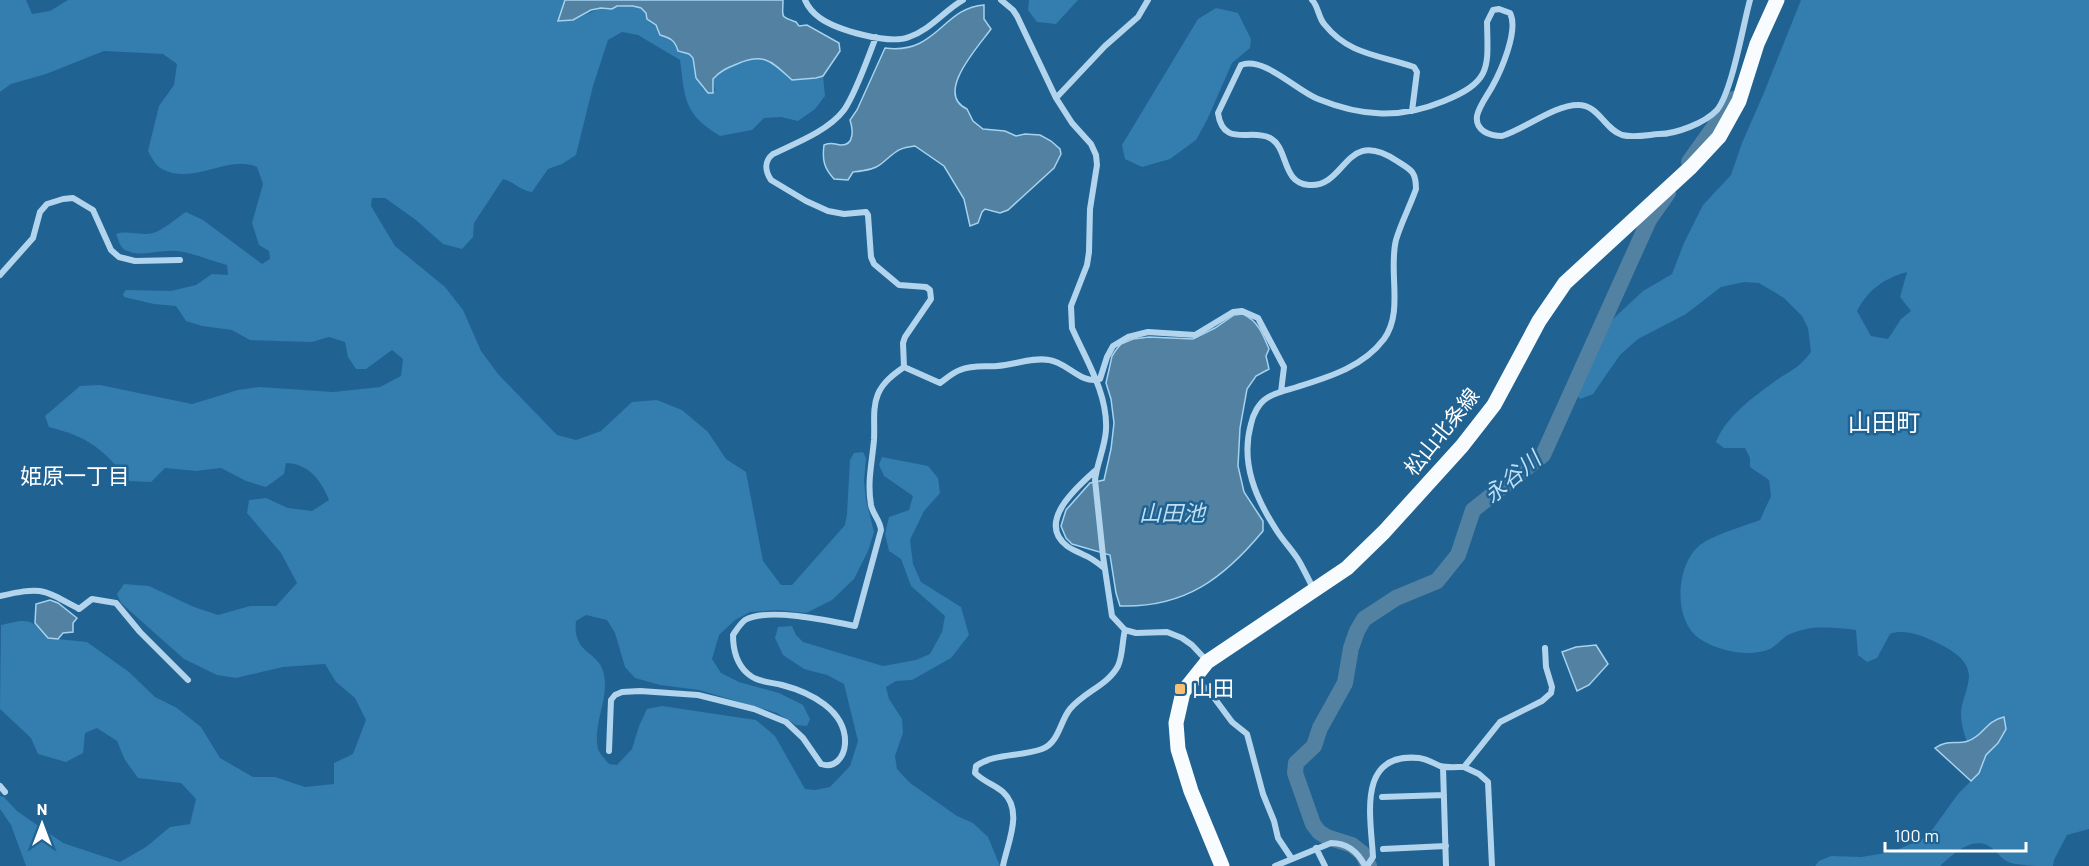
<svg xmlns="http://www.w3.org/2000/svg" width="2089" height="866" font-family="Barlow,'Noto Sans JP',sans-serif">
  <rect width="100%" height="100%" fill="#206292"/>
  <path fill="#347daf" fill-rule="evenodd" d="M0,0h26l6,14 18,-3 18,-11h497l-7,21 15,-1 28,-12 32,-2 8,2 5,5 1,6 9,6 4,10c10,3 15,5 18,16l11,3 4,4 1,12 9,19 12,2 -2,-12c7,-8 14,-11 24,-15 28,-12 35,-2 55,16l24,-2 7,-2 2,20 -10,13 -17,12 -17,-4 -17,1 -12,12 -32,6c-36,-22 -35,-36 -40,-76l-42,-25 -16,-3 -14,8 -15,46 -17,69 -14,9 -14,5 -16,23c-13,-2 -17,-10 -29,-13l-29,44 -1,14 -11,12 -19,-5 -27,-24 -31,-22h-13l-1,8 24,40 50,41 18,23 18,41 17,23 59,61 19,5 25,-9 31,-29 25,-2 25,10 26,22 18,27 20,13 17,89 18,24h11l53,-60 2,-11 3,-54 4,-7 9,-1 3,6 -2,23 2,19 8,32 -6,19 -14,28 -22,21 -26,13 -28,-3 -28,2 -15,8 -16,15 -7,24 9,14 18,9 40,11 24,12 7,14 -3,7 -11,-1 -19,-12 -78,-23 -39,-5 -25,-7 -10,-11 -10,-34 -8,-13 -21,-5 -10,6c-4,32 22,31 27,50 8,26 -11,52 -5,78 2,5 8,11 11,15l8,1 15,-16 7,-23 8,-17 15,-3 94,14 19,16 30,53 10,1 15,-3 20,-21 8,-25 -14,-57 -17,-9 -23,-6 -21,-14 -8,-17 3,-11 14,-1 4,9 7,7 80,24 33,-6 14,-6 12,-22 3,-16 -34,-30 -10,-27 -12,-8 -4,-17 4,-17 20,-7 4,-14 -29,-20 -5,-11 3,-8 46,9 10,12 2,15 -16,18 -14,29 3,24 8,18 40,25 8,28 -18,23 -39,22 -16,1 -10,6 3,12 13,20 1,14 -8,23 2,13 13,14 47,33 16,7 15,14 12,29h-974l-15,-41 -11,-16v-13l4,1 13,14 46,32 57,19 26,-15 24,-20 20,-3 6,-25 -15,-16 -43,-5 -13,-18 -8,-19 -20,-13 -12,5 -2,20 -17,9 -28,-8 -7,-16 -31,-29 1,-84c25,-6 30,-8 47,13l39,4 42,30 26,25 22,11 24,19 19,31 33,19h22l30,10 29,-3v-21l19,-9 13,-34 -11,-22 -19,-16 -11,-18 -42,3 -47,11 -19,-3 -33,-16 -63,-56 -4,-9 7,-10 25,2 45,21 24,8 32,-9h26l21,-23 -16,-30 -34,-40 2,-13 17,-2 22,10 24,3 17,-11c-8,-20 -20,-36 -43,-37l-2,11 -18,13 -20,-6 -25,-13 -25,3 -31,-3 -14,14 -22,-1c-26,-32 -40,-44 -80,-54l-4,-11 35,-30 20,-1 92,19 46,-14 22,-3 73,5 47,-5 21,-11 2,-17 -11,-9 -26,19h-10l-8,-12 -3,-15 -16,-5 -17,5 -62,-2 -18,-10 -30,-4 -16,-5 -10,-15 -22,-2 -30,-7 -1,-3 3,-4 45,1 25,-6 16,-11 16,1 -1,-10c-16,-4 -33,-12 -50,-14 -17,-2 -36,7 -52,-1 -5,-3 -7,-11 -9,-16 12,-4 24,2 37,-1 11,-3 23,-15 33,-21l17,8 59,44 8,-5 -1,-8 -10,-6 -7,-22 11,-39 -6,-17c-28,-13 -64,19 -95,2 -6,-3 -11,-12 -14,-18l11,-45 15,-21 3,-21 -14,-10 -59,-3 -58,23 -35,10 -11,8z
    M1029,0h49l-22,24 -19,-2 -9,-12z
    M1801,0h288v829l-22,6 -13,25 -1,6c-13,0 -29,0 -42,-3 -9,-3 -11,-8 -18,-14 -18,-16 -40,5 -53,17h-125l4,-5 12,-5 30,1 31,-5 35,-15 31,-43 21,-21 7,-18 12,-12 -5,-23 -10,13 -16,9c-3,-9 -6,-18 -6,-28 0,-12 7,-24 8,-37 0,-20 -23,-30 -38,-37 -12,-6 -29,-11 -41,-6l-13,24 -10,4 -9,-7 -2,-25c-16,-2 -34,-4 -50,-1 -7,2 -16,4 -21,8 -5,4 -10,9 -15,12 -21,9 -52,2 -70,-10 -28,-18 -24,-75 0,-94 13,-10 44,-19 60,-25l11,-24 -2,-16 -19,-13v-9l-5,-10h-21l-8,-6c10,-26 40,-47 62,-63 14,-9 23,-13 33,-27l-3,-24 -6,-12 -18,-18 -25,-15 -15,-1 -23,5 -35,27 -48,25 -18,16 -27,39 -13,5 -5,-7 26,-54 13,-20 29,-27 29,-17 12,-31 19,-38 28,-30 11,-32 21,-48zM1907,272l-7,25 11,14 -10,8 -13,20 -17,-3 -14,-25c12,-22 26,-32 50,-39z
    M1216,8l22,5 13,26 -1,9 -18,15 -25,57 -11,20 -26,19 -28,8 -17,-8 -3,-14 76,-126z"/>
  <path fill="#5381a1" stroke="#a5d2ef" stroke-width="1.5" d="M565,0h218c0,18 -4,16 13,22l3,4 8,-1 32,18 1,8 -17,25 -7,2 -24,2c-20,-18 -27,-28 -55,-16 -10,4 -17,7 -24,15v14h-5l-12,-15 -3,-20 -4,-4 -11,-3c-3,-11 -8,-13 -18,-16l-4,-10 -9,-6 -1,-6 -5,-5 -8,-2h-16l-5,3 -11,-1 -10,2 -18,10 -15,1z
    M984,5v14l7,10c-13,18 -57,65 -24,80l6,12 10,8 22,2 11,5 9,-2 15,1 11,6 9,8 1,5 -7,14 -46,42 -8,3 -15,-4 -3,3 -4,11 -8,3 -6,-27 -20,-33 -29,-20c-19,2 -20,7 -34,18 -7,6 -19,7 -28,8l-5,8 -14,-1c-10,-11 -12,-19 -10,-34 8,-3 9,-1 16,0 15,1 13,-16 10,-25l7,-10 28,-62c52,7 57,-40 99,-43z
    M1243,314c15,7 20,20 26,35l-3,7 3,13 -13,7 -9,13 -7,39 -2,38 6,26 19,29v10c-39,47 -78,77 -143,75l-4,-13 -6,-38 -38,-11 -6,-6 -5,-12 5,-16 24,-27 14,-3 7,-31 3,-26 -3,-24 -5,-16 6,-27 4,-6 5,-6 12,-5 16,-2 44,2 22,-11 19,-13z
    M50,600l8,3 19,15 -4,5v9l-10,1 -5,6 -10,-1 -13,-15 1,-19z
    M1596,645l12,19 -19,21 -12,6 -15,-39 14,-5z
    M2004,717l2,12 -8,14 -12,12 -7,18 -8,8 -36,-33c13,-9 21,-3 33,-7 17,-6 17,-20 36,-24z"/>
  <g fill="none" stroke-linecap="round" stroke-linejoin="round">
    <path stroke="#5381a1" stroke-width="16" d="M1689,162l45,-63
      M1369,866l-7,-13 -10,-8 -25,-8 -8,-5 -6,-8 -18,-51 1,-10 18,-17 6,-18 25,-45 6,-35 6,-17 7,-12 32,-21 41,-17 21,-26 15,-45 70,-55 106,-235 19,-27"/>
    <path stroke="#b2d5ed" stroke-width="6" d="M805,0c3,7 8,13 15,18 17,12 69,27 89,19 21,-7 35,-26 54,-37
      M1001,0l12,10 4,6 39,82 16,25 19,21 5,11 1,10 -7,44 -1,43 -2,13 -16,41 1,22c14,32 36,66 34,102 -1,17 -9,33 -11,50l8,76 9,60 13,14 11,3 31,-1 15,6 10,7 15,16
      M1312,0c7,7 6,18 13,25 24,30 55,30 89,42l3,5 -5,39
      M876,37c-8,20 -20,56 -32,73 -16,21 -48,33 -71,44 -9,7 -8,17 -2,26l35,21 22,10 16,3 22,-2 2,3 3,42 3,7 25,21 27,2 4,3 1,9 -26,38 -2,6 1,24
      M1056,98l49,-52 33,-29 10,-17
      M0,275l33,-37 7,-26 7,-8 16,-5 10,-1 20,12 18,40 8,7 16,4 45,-1
      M904,367l36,16c7,-5 12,-10 20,-13 12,-5 24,-3 37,-4 17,-1 35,-9 52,-6 18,2 32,25 51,19l7,-22 6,-11 15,-9 20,-5 47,3 38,-23 9,-1 16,7 26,49 -3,25
      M1096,470c-19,17 -60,52 -29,76 5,4 12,6 17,9 8,3 14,8 20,13
      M1314,590c-5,-10 -10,-20 -15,-29 -6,-10 -15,-19 -22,-30 -21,-32 -37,-68 -26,-107 2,-10 8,-21 16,-26 9,-6 21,-8 30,-11 32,-10 66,-20 87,-48 20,-28 4,-67 12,-99 5,-17 14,-34 20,-51 0,-18 -5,-19 -19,-28 -53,-35 -50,27 -88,24 -28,-2 -20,-37 -39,-47 -19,-10 -47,10 -52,-25l23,-48c23,-9 56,26 77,34 44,18 83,20 126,2 48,-20 44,-33 43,-79l6,-12 6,-1 11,4c9,17 -9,58 -18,74 -5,9 -13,19 -15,29 -2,15 13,20 25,20 23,-7 52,-31 76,-31 21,0 26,24 44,30 12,3 25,0 37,-1 17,0 46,-11 58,-24 15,-18 26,-85 33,-110
      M0,596c42,-9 41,-8 79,13l13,-10 24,4 24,29 48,48
      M1196,679l16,16 20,27 15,12 16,60 11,27 4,17 14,21
      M609,751l2,-51 4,-5 7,-3 18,-1 58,4 56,14 32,13 17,16 18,26c14,5 23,-7 24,-20 2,-34 -36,-52 -63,-59 -12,-3 -26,-3 -35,-12 -11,-10 -14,-25 -14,-38 4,-6 7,-11 12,-15 22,-13 86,1 110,6l26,-96c-1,-10 -8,-15 -10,-25 -4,-23 1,-42 3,-65 1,-16 -2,-32 4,-46 5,-12 16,-20 26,-27
      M1443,767l3,99
      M1464,767l15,7 9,8 4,84
      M0,786l5,6
      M1382,797l62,-2
      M1316,848l9,18
      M1383,849l63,-3
      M1003,866c4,-22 21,-55 0,-74 -8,-7 -19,-10 -28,-19l1,-7c19,-13 44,-9 66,-17 17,-6 18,-28 28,-40 14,-17 38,-24 48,-43 5,-11 4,-25 7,-36
      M1275,866l56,-23c16,0 27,9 34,23
      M1367,866l6,-9c-2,-39 -17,-105 46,-99 8,1 14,5 21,8 7,2 16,1 24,1l36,-45 42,-21 9,-8 1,-6 -6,-20 -1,-19"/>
    <path stroke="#f8fcff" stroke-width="15" d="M1222,866l-31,-75 -13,-42 -2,-26 7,-31 24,-30 140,-94 37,-36 78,-86 32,-41 45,-84 26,-38 126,-116 28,-30 20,-36 18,-57 20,-44"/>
  </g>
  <rect fill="#fbbf72" stroke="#206292" stroke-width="2" x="1174" y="683" width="12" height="12" rx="3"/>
  <g text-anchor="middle" stroke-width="5" stroke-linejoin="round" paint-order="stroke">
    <g font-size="21" fill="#fff" stroke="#206292">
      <text transform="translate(1442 432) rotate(-51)" y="7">松山北条線</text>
    </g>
    <g font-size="21" fill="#fff" stroke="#206292" text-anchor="start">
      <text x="1192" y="696">山田</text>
    </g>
    <g font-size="22" fill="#fff" stroke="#206292">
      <text x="75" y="484">姫原一丁目</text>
    </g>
    <g font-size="22" font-style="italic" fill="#bedff4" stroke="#206292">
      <text transform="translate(1512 477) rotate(-40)" y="8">永谷川</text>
      <text x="1172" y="521">山田池</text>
    </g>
    <g font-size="24" fill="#fff" stroke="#206292">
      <text x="1884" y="431">山田町</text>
    </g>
  </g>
  <g transform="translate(42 824)" stroke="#206292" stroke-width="4.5" paint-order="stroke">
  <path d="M0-4.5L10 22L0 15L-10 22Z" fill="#ffffff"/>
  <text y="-9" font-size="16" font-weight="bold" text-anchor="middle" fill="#ffffff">N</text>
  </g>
  <path d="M1885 842v9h141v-9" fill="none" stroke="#ffffff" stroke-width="3"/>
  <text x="1894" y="842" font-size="18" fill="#ffffff" stroke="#206292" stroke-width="4.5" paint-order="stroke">100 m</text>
</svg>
